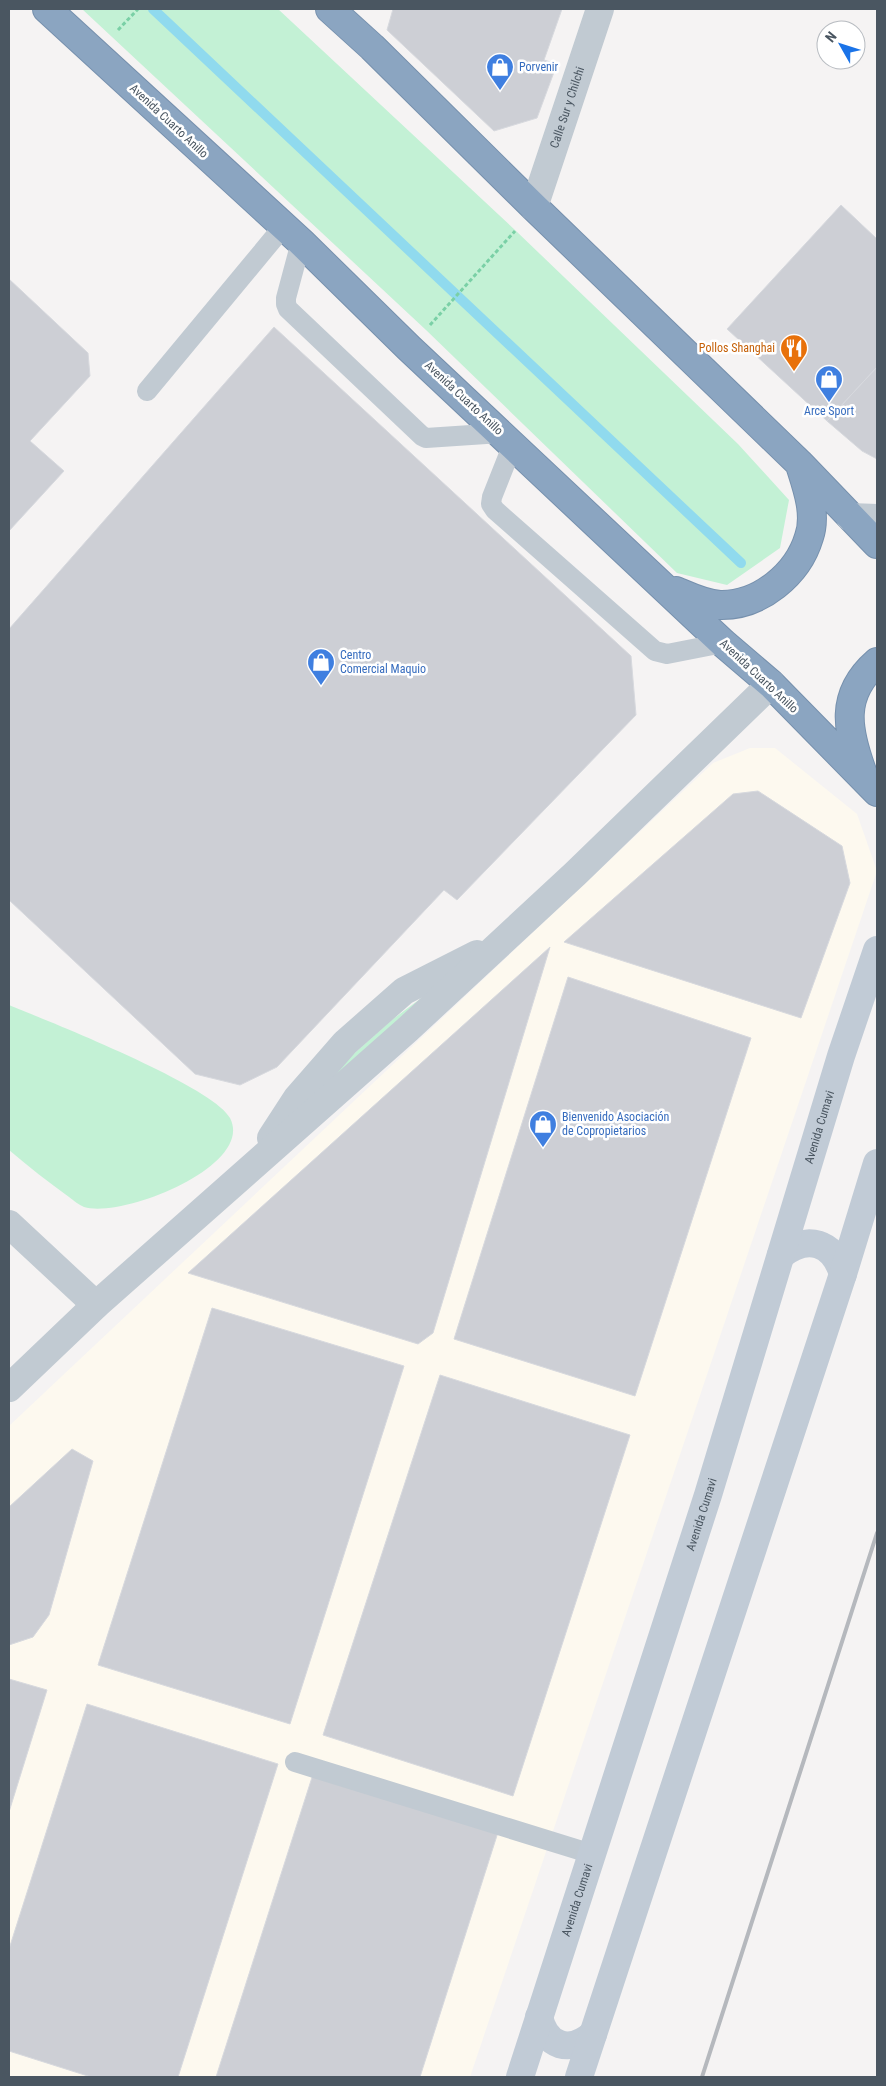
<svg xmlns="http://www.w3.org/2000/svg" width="886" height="2086" font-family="'Roboto Condensed',sans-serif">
  <rect width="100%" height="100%" fill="#f5f3f3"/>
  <path fill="#fdf9ef" d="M750,748h25l82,66 20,57 -407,1206h-461v-651l704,-663z"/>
  <path fill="#c3f1d5" d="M82,9h196l237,221 223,214 51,56 -9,48 -53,37 -50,-12 -251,-243z
    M443,982l-133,120 39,-44 44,-39z
    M9,1005c39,16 204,81 221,113 25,48 -108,101 -146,89 -5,-2 -11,-7 -15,-10 -21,-15 -41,-31 -60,-47z"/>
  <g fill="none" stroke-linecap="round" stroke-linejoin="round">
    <path stroke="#90daee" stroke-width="10" d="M153,9l588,554"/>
  </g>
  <path fill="#cdcfd5" stroke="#d7d9de" d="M393,9h169l-18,51 13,4 -20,54 -43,13 -107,-101z
    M841,205l36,34v128l-50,54 -100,-92z
    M9,279l79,74 2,23 -60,65 34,30 -55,60z
    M274,327l357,329 5,59 -179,185 -13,-10 -167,177 -37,18 -45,-11 -186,-174v-271z
    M877,367v92l-15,-8 -35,-30z
    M758,791l84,55 8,37 -49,135 -237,-76 169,-148z
    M550,947l-117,386 -15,11 -230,-71z
    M568,977l183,61 -116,358 -181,-57z
    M212,1308l192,58 -114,358 -192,-59z
    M440,1375l190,60 -117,361 -190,-61z
    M72,1449l21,12 -44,154 -16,22 -24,8v-138z
    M9,1679l38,11 -38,122z
    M87,1704l191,60 -100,313h-87l-82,-26v-102z
    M315,1768l185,58 -80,251h-204z"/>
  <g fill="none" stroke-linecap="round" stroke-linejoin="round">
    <g stroke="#7690ad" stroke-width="30">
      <path id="highway" d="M47,9l254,233 108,106 314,295 48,41 106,108
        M330,9l42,38 162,160 265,256 78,81
        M676,591c14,6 28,13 44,14 40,1 78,-31 89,-68 8,-23 -2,-50 -9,-72
        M863,774c-16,-43 -24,-79 14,-112"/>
    </g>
    <path stroke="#7ad0a6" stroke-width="3" stroke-dasharray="4 2.5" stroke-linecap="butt" d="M118,30l20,-21
      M430,325l85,-94"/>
    <path stroke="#c1cad2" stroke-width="20" d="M301,242l-15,56v6l2,5 134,127 4,2 75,-5
      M147,391l136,-164
      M513,444l-21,53 -1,7 4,6 160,141 12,3 56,-11
      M295,1762l297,92"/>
    <g stroke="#c1cad2" stroke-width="28">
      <path id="s1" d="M534,207l66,-198"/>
      <path d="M850,517l27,1"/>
      <path d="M271,1138l26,-40 48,-55 59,-52 73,-37"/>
      <path d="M9,1224l87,81"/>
      <path d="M9,1388l87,-83 312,-276 167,-155 196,-190"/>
    </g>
    <g stroke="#c1cbd6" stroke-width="28">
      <path d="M781,1255c27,-21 52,-13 62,19"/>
      <path d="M539,2017c7,30 31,37 54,17"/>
      <path id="s2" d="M520,2077l188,-582 133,-439 36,-106"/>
      <path d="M579,2077l264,-803 34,-111"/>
    </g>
    <use href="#highway" stroke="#8ba5c1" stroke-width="28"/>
    <path stroke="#b5b8bd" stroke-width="4" d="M702,2077l175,-544"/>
  </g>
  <defs>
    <g id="shop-pin" transform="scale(1.4375)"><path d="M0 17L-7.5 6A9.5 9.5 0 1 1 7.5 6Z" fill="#3f7fe0" stroke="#fff"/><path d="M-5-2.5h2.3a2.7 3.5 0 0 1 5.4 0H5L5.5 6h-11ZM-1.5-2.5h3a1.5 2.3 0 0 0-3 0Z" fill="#fff"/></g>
    <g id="restaurant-pin" transform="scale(1.4375)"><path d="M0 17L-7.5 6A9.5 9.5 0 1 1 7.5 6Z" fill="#e8710a" stroke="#fff"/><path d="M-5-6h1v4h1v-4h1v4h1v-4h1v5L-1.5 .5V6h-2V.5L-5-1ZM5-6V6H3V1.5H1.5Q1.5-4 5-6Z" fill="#fff"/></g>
  </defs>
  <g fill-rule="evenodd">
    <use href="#shop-pin" x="500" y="67"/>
    <use href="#restaurant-pin" x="794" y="348"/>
    <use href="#shop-pin" x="829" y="379"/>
    <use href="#shop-pin" x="321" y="662"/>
    <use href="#shop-pin" x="543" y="1124"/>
  </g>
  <g text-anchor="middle" stroke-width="5" stroke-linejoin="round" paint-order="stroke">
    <g font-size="12" fill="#366cbe" stroke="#fff" text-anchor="start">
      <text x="519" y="71">Porvenir</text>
      <text x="829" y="415" text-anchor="middle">Arce Sport</text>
      <text x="340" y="659">Centro<tspan x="340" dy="14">Comercial Maquio</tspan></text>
      <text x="562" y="1121">Bienvenido Asociación<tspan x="562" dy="14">de Copropietarios</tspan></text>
    </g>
    <g font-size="12" fill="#4a5661" stroke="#fff">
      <text dy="4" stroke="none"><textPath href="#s1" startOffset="105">Calle Sur y Chilchi</textPath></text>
      <text transform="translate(169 121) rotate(43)" y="4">Avenida Cuarto Anillo</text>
      <text transform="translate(464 398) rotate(43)" y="4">Avenida Cuarto Anillo</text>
      <text transform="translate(759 676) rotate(43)" y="4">Avenida Cuarto Anillo</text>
      <text dy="4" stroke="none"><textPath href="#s2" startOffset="996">Avenida Cumavi</textPath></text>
      <text dy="4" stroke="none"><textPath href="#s2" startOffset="591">Avenida Cumavi</textPath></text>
      <text dy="4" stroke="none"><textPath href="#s2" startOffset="186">Avenida Cumavi</textPath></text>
    </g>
    <g font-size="12" fill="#c56008" stroke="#fff" text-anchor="end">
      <text x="775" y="352">Pollos Shanghai</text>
    </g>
  </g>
  <rect width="886" height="2086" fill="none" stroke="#4a5661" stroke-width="20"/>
  <g transform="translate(841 45) rotate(309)"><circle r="24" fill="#ffffff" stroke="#b7bbc0"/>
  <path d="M0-4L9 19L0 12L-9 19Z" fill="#1a73e8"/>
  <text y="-8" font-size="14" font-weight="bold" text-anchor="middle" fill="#4a5661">N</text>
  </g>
</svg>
